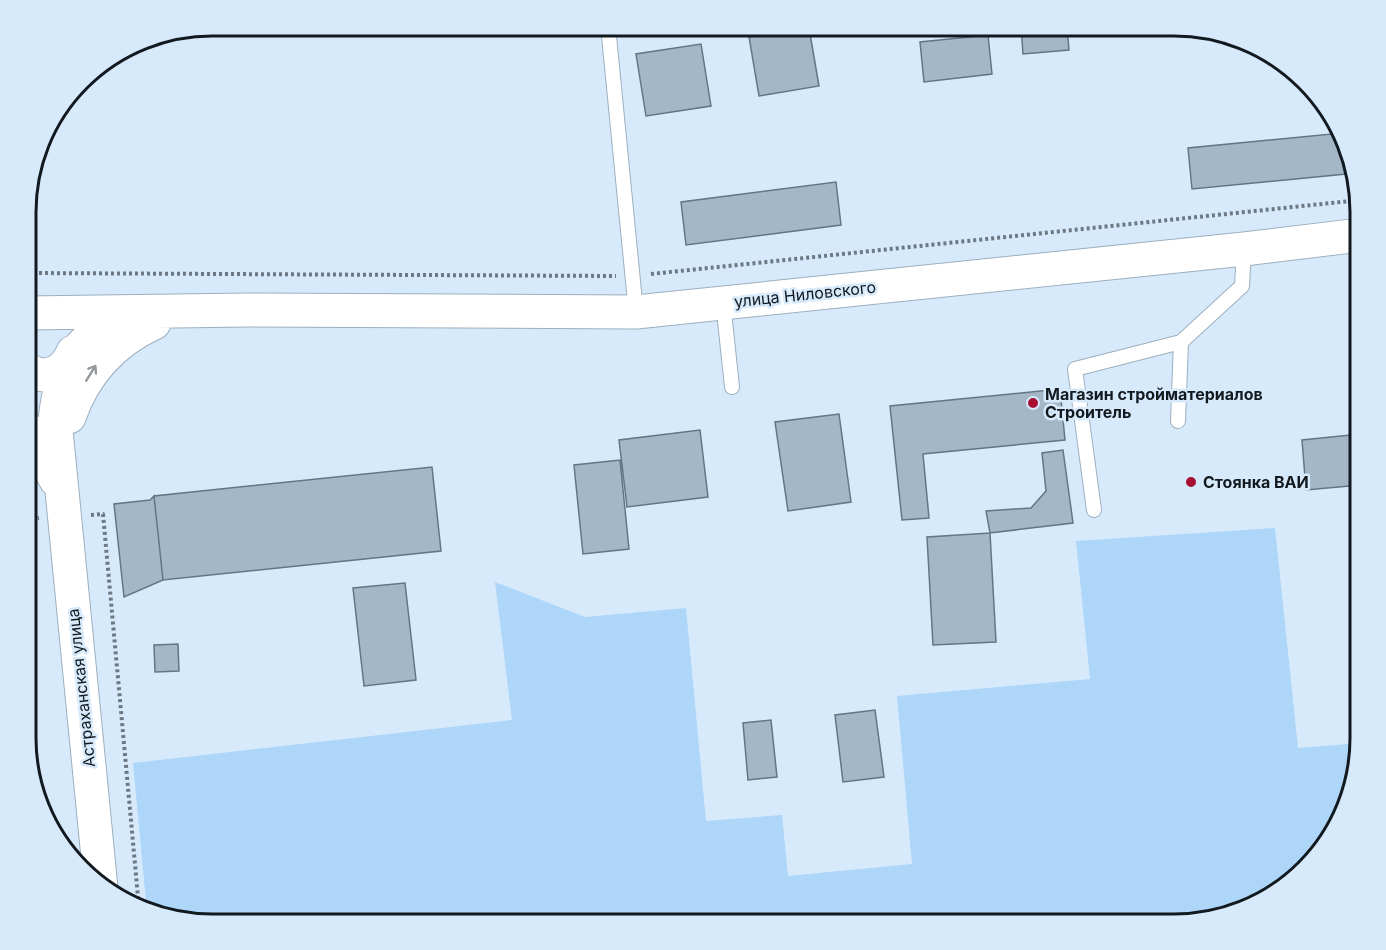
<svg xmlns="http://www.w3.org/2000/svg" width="1386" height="950" font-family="Inter,sans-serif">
  <rect width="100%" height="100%" fill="#d7eafb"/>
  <path fill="#add6f9" d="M1275,528l23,220 62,-5v7l-9,49 -29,52 -65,54 -82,19h-975l-53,-12 -14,-149 379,-43 -17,-138 90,35 101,-9 20,213 76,-6 6,61 124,-12 -15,-168 193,-17 -14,-138z"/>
  <path fill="#a4b7c7" stroke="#647584" stroke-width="1.5" d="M1021,26h46l2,24 -46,4z
    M809,28l10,58 -60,10 -10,-59z
    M988,35l4,39 -68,8 -4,-40z
    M701,44l10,62 -65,10 -10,-62z
    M1342,133l4,41 -154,15 -4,-41z
    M836,182l5,43 -155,20 -5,-43z
    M1060,389l5,51 -142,14 6,64 -27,2 -12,-114z
    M839,414l12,88 -63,9 -13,-89z
    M700,430l8,67 -81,10 -8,-67z
    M1360,434v51l-54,5 -4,-50z
    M1063,450l10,73 -83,10 -4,-22 45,-3 15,-17 -4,-38z
    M620,460l9,89 -46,5 -9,-89z
    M432,467l9,84 -278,29 -9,-84z
    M154,496l9,84 -39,17 -10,-93 36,-4z
    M990,533l6,109 -63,3 -6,-108z
    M405,583l11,97 -52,6 -11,-98z
    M178,644l1,27 -24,1 -1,-27z
    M875,710l9,67 -41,5 -8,-67z
    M771,720l6,57 -29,3 -5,-57z"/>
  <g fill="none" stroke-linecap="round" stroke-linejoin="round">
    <g stroke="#9cafbf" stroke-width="16">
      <path id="service" d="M608,26l28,286
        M723,302l9,85
        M1178,421l3,-79
        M1094,510l-19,-141 106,-27 61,-56 2,-37"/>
    </g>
    <g stroke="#9cafbf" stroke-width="35">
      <path id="tertiary" d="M27,313l221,-3 388,2 608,-63 116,-14
        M27,369c18,13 38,3 46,-17
        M69,417c15,-43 43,-75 85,-94
        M27,429l29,51
        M101,888l-46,-468c6,-54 20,-84 73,-103"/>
    </g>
    <path stroke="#6c7984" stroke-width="4" stroke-dasharray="3 3" stroke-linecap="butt" d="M27,273l589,3
      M651,274l709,-74
      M91,515l12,-1 36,394
      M27,516l3,3 9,-1"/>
    <use href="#service" stroke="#fff" stroke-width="14"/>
    <use href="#tertiary" stroke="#fff" stroke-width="33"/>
  </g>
  <defs><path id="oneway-shaft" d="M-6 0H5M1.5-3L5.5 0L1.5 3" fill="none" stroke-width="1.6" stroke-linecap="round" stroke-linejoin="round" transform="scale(1.5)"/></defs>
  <use stroke="#94989a" href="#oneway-shaft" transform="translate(91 373) rotate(-58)"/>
  <g fill="#a81033" stroke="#d7eafb" stroke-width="2">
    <circle cx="1033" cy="403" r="6"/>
    <circle cx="1191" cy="482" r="6"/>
  </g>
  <g text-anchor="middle" stroke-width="5" stroke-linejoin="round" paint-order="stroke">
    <g font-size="16" fill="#12191f" stroke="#d7eafb">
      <text transform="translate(805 294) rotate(-6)" y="6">улица Ниловского</text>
      <text transform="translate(81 688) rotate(-96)" y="6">Астраханская улица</text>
    </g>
    <g font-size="16" font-weight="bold" fill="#12191f" stroke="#d7eafb" text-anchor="start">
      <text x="1045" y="400">Магазин стройматериалов<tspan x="1045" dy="18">Строитель</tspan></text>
      <text x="1203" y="488">Стоянка ВАИ</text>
    </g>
  </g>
  <path d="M0 0H1386V950H0ZM212 36H1174A176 176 0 0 1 1350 212V738A176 176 0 0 1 1174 914H212A176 176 0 0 1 36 738V212A176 176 0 0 1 212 36Z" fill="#d7eafb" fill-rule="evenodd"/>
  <path fill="none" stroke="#12191f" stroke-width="3" d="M212 36H1174A176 176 0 0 1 1350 212V738A176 176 0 0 1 1174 914H212A176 176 0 0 1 36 738V212A176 176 0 0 1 212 36Z"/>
</svg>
